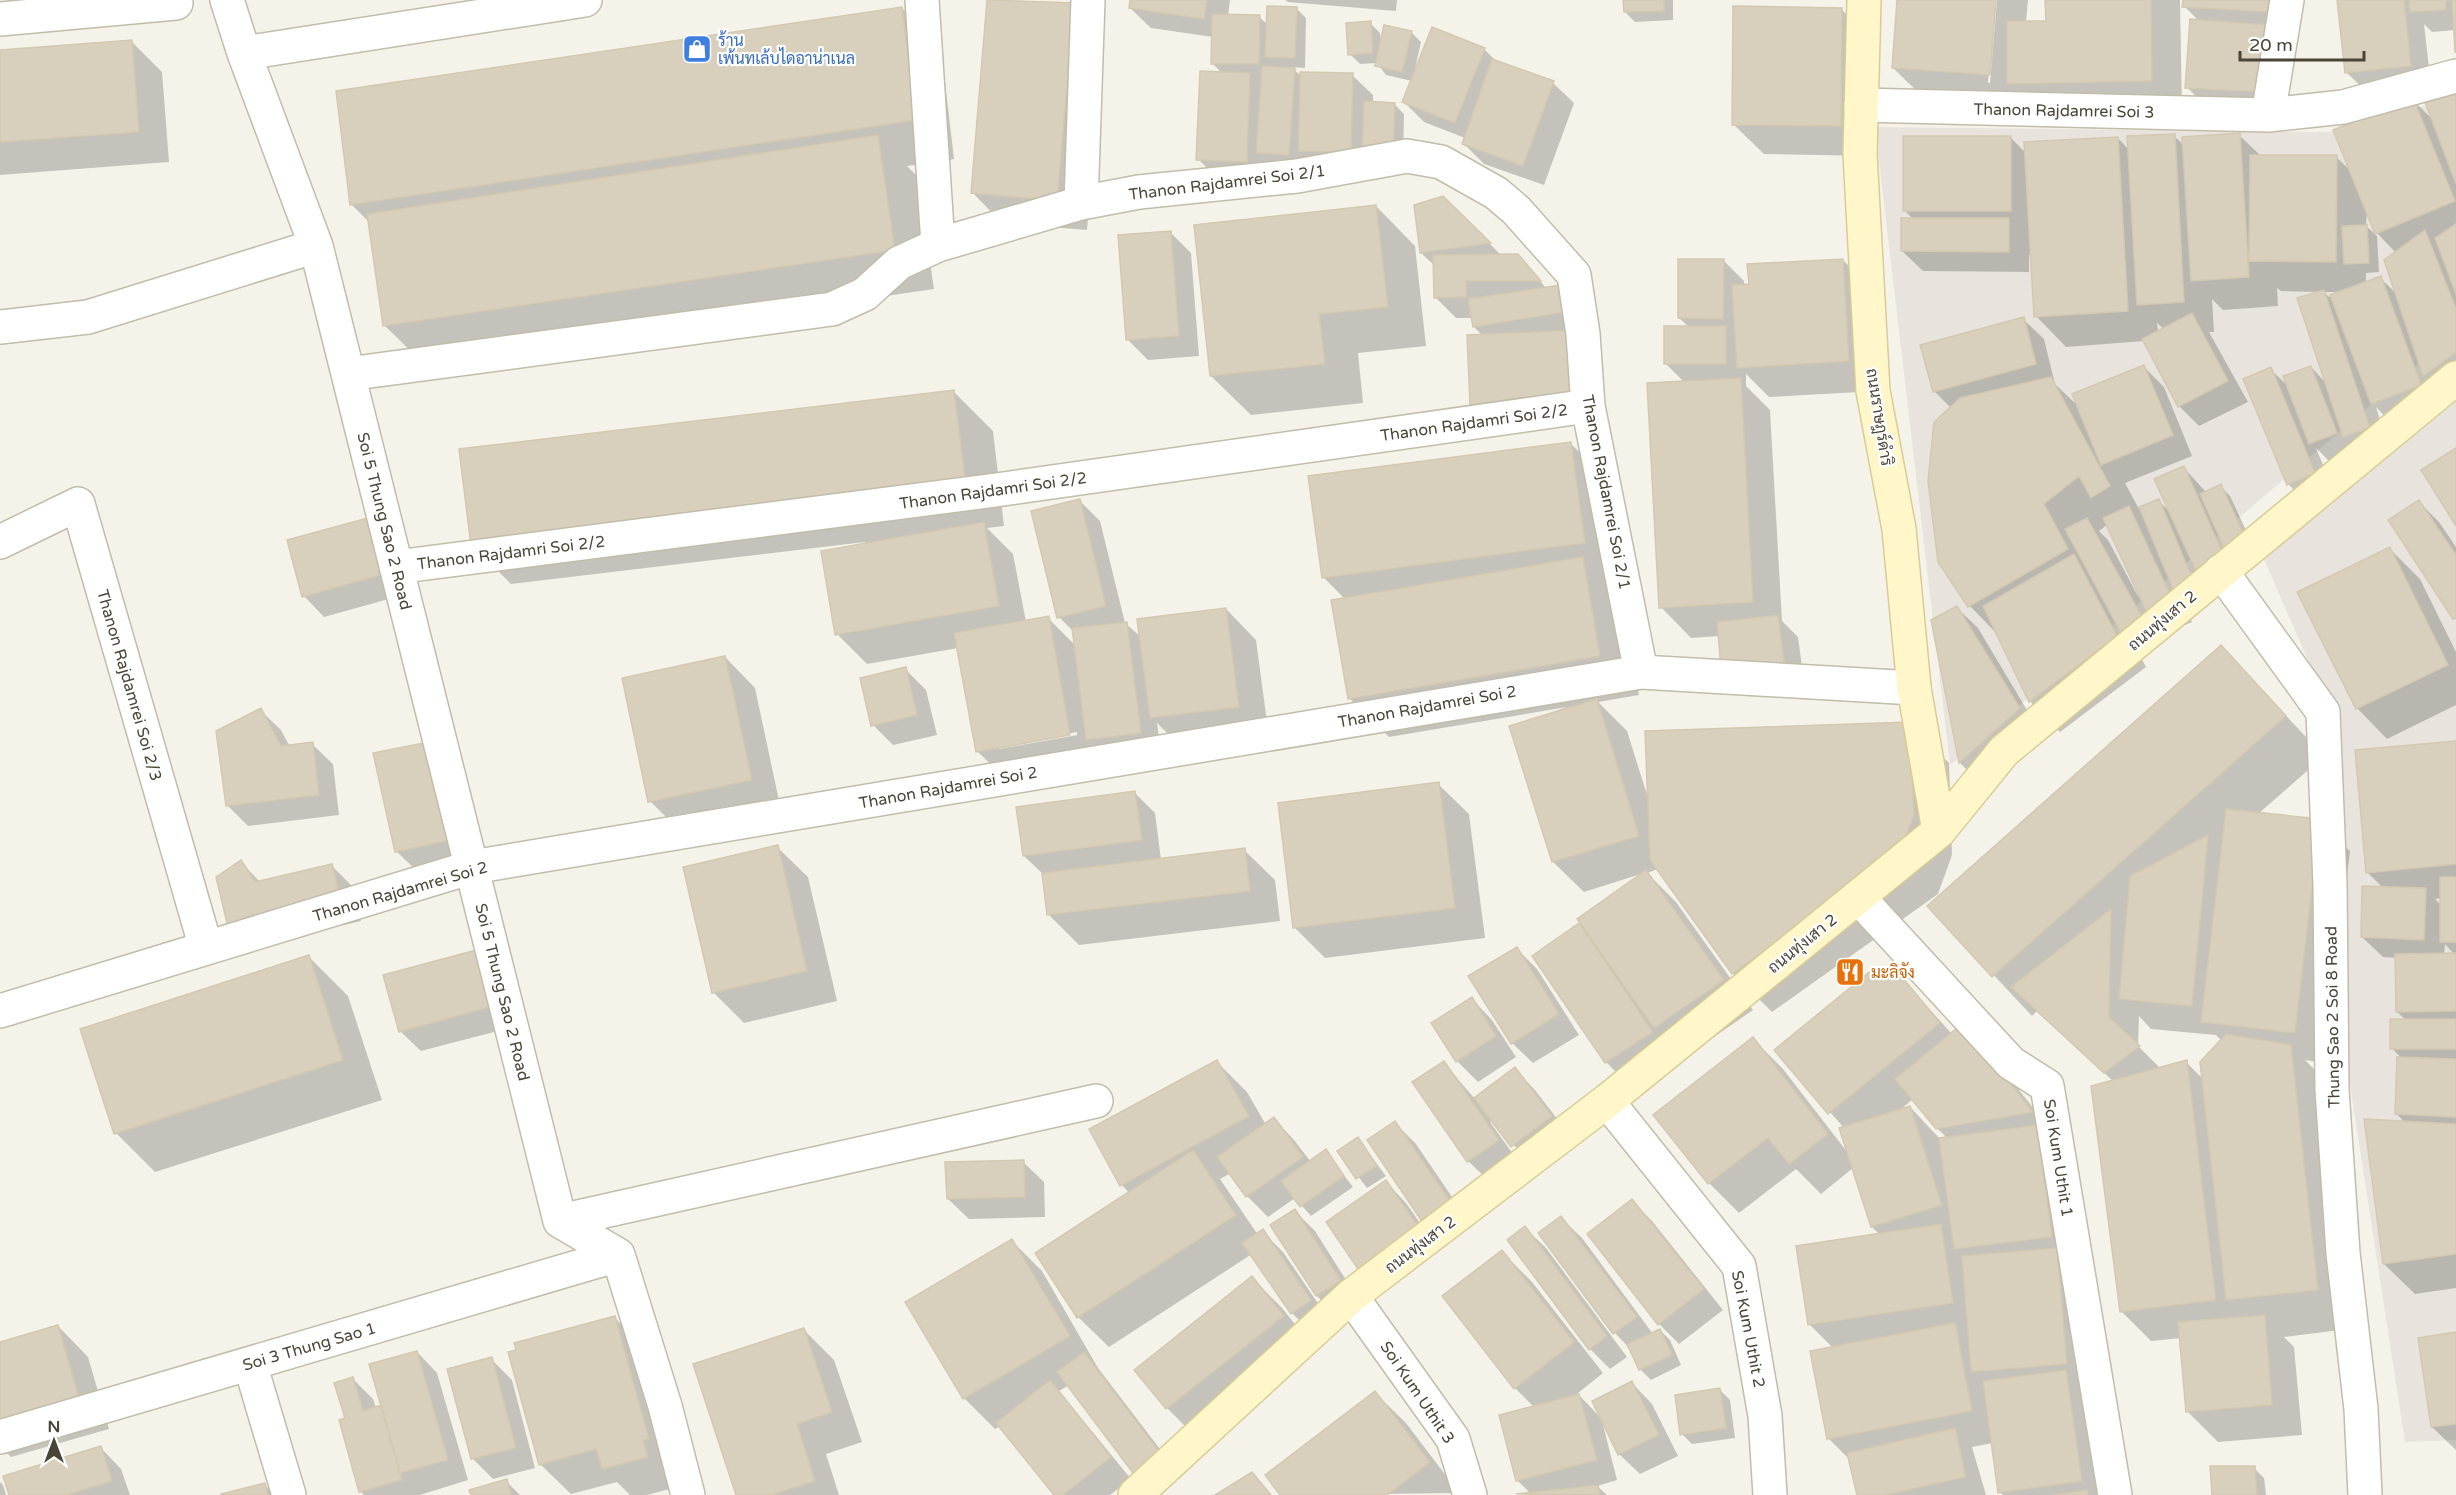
<svg xmlns="http://www.w3.org/2000/svg" width="2456" height="1495" font-family="'Varela Round',Sarabun,sans-serif">
  <rect width="100%" height="100%" fill="#f5f3e9"/>
  <path fill="#e8e4dd" d="M2456,97v235l-506,433 -75,-638 453,5z
    M2456,394v1046l-51,2 -58,-377 -11,-341 -74,-169z"/>
  <path fill="#0003" fill-rule="evenodd" d="M989,0l85,5 30,30 -17,195 -85,-7 -30,-31z
    M1132,0h98l-2,16 31,1 9,8 28,-17 10,10 -1,50 -14,-1 11,10 50,-2 21,20v8l21,1 10,10 -1,48 -125,11 -11,-11v19l-49,-2 -20,-20 24,-86 -9,-9v-27l-62,-9 -21,-20z
    M1285,0h112l-1,11 -108,-9z
    M1625,0h48v20l-38,2 -10,-10z
    M1898,0h96l-6,83h2l7,-83h31l-2,22h21v-22h133l2,111 -258,-13 -31,-30z
    M2184,0h108l-9,112 -76,-4 -20,-21 12,-66 -15,-15z
    M2338,0h118v48l-1,-18 -23,2 -8,-8 7,62 -64,6 -21,-20z
    M902,8l39,40 13,111 -47,7 10,10 17,113 -510,75 -40,-39 -15,-103 -17,-17z
    M1841,9l31,30 -2,117 -106,-2 -31,-30z
    M1370,23l10,10 1,10 30,-11 10,10 -6,27 69,-20 13,13 56,21 21,20 -30,82 -60,-21 -21,-21 2,-5 -41,-16 -20,-20 8,-21 -26,-6 -9,-12 -17,1 -10,-10z
    M131,41l31,31 7,90 -169,13v-124z
    M2456,87v300l-64,37 -16,-17 13,41 -58,15 -15,-15 19,46 -26,10 -21,-20 -18,-115 19,18 22,-20 15,16 -5,-91 -40,-1 -4,-3 1,18 -55,4 -11,-11 2,33h-5l39,70 -49,24 -20,-20 -34,-65 -79,6 -30,-31 -4,-61h-3v17l-106,-1 -21,-20 11,-32 -9,-9 106,-73 16,16 92,-15 11,12 45,-14 11,10 54,-11 22,21 75,1 16,15 61,-72 21,21zM2367,209l10,24 19,20 1,41 -17,-16 -14,5v-10l13,-1 -2,-36 -11,-10zM2324,292h18l-13,5zM2157,323l7,6 -6,3z
    M1443,197l59,59 15,-1 68,77 -92,92 -21,-20 11,-68 -9,-9 -1,-9h-17l-20,-20 -1,-32 -14,-13z
    M1376,206l39,40 11,100 -68,7 5,50 -112,12 -40,-39z
    M1170,232l21,21 8,103 -51,4 -20,-20z
    M1843,260l30,31 5,100 -109,6 -23,-23v12l24,24 12,211 16,16 6,45 -84,-46 -29,2 -30,-31 24,-224 -19,-19 23,-37 -10,-9 45,-57 20,20v5z
    M2023,319l21,20 11,45 24,23 65,-40 20,20 28,69 -67,27 14,26 20,-8 12,12 13,-45 22,24 14,-6 10,10 20,43 -49,34 12,28 -18,8 -15,-14 12,27 -23,10 -7,8 -28,4 12,23 -86,65 -30,-31 -32,-66 -28,-29 -31,-45 12,-153 -17,-17zM2108,524l32,71 -2,1 -30,-56 -9,-9z
    M954,392l39,39 11,95 -17,2 26,26 13,68 22,-4 28,28 -1,-13 -16,-16 21,-116 20,20 25,102 16,14 85,-28 30,31 13,97 -87,11 -25,-25 4,30 -153,28 -31,-30 -19,-103 -91,16 -30,-30 28,-92 -354,42 -39,-39zM1077,732v3l-78,14v-3z
    M1570,443l40,39 12,116 17,97 -41,7 29,29 21,67 262,-74 39,39 3,92 -14,39 -166,118 -39,-39 -75,-104 -11,4 29,29 77,108 -68,47 -24,-23 11,19 -45,30 -21,-21 -27,-137 7,7 55,-58 -57,18 -31,-30 -42,-135 56,-20 -178,30 -40,-39 -4,-99 -22,-22z
    M2419,502l20,20 17,25v73l-66,-99z
    M368,519l35,76 -79,22 -20,-21z
    M2390,549l30,30 36,73v53l-69,34 -30,-31z
    M1957,608l21,20 61,102 -59,53 -20,-20 -27,-142z
    M2221,647l103,109 -66,58 61,7 31,30 -25,212 -20,-3 25,25 26,243 -72,9 10,10 8,88 -84,7 -31,-31 -6,-73 -30,3 -30,-30 -8,-230 -76,-70 -5,5 -103,-110zM2139,1016l12,13 65,6 6,6 -19,38 -17,-17 -25,7 -23,-23z
    M725,657l30,31 26,122 -101,21 -30,-30z
    M905,669l21,21 11,45 -44,10 -20,-20z
    M260,710l21,20 9,17 22,-3 21,20 6,51 -91,11 -20,-20z
    M2456,743v545l-41,6 -31,-30 21,-141 -8,-9 5,-55 -10,-11 14,-28 -9,-8v-54l-14,-1 -21,-20 21,-49 -16,-16zM2441,898v7l-6,-6zM2445,944l10,11h-11z
    M375,754l99,105 -57,12 -21,-20z
    M1438,784l31,30 16,124 -160,20 -30,-30z
    M1134,792l21,21 6,47 83,-10 31,30 5,41 -201,24 -30,-30 -5,-40 -20,-19z
    M777,847l31,30 29,124 -93,22 -31,-31z
    M241,862l19,20 72,-16 20,20 9,35 -111,26z
    M1517,949l20,20 42,66 -46,28 -21,-20z
    M309,957l39,39 34,104 -227,72 -39,-39z
    M504,970l16,55 -99,26 -21,-20z
    M1896,972l56,62 40,22 69,87 48,352h-106l-3,-3 -7,-49 -21,4 14,48h-128l-7,-34 -23,-23 5,-90 -23,-23 70,-90 -8,-8 -19,-59 -32,26 -25,-25 -57,44 -30,-30 44,-144 30,30 65,84 -4,-25 -68,-78zM1913,1099l24,29 11,11 -7,1 -31,-33 -10,3z
    M1472,999l20,21 24,37 -38,25 -21,-21 -24,-37z
    M1217,1062l30,30 19,33 8,-6 20,21 17,22 14,-11 28,36 -42,29 -16,-18 -27,19 -21,-21 -16,-23 -11,6 38,56 4,-4 21,21 47,69 -18,12 -20,-20 -40,-59 -143,93 -31,-30 51,-124 -7,-8 -31,-55z
    M1444,1063l31,36 40,-30 20,21 36,47 -39,29 -39,-46 -3,2 28,39 -29,20 -21,-20z
    M1395,1123l21,21 53,78 -26,17 -21,-20z
    M1358,1139l28,37 -19,12 -28,-37z
    M1023,1162l21,20 1,35 -76,2 -21,-20z
    M1386,1182l20,21 32,46 -58,40 -21,-21 -31,-46z
    M1632,1201l20,20 71,89 -44,34 -20,-20z
    M1295,1211l20,20 45,71 -22,14 -21,-20 -45,-71z
    M1561,1218l21,20 71,96 7,-4 10,10 11,25 -30,15 -10,-10 -10,-20 -16,-17 -75,-100z
    M1525,1228l21,20 81,109 -17,12 -20,-20z
    M1012,1241l30,30 56,97 81,106 -25,19 -20,-21 -65,-87 -10,6 72,88 -21,16h-55l-55,-69 -5,3 -31,-31z
    M1502,1252l30,30 71,91 -30,24 6,-2 21,22 32,-34 20,21 26,52 -38,18 -21,-20 -18,-37 16,63 -20,6 10,9h-84l8,-1 -13,-13 16,-74 -19,-19z
    M1252,1278l30,30 31,39 -115,92 -31,-31 -31,-38z
    M614,1317l31,31 32,139 -30,8h-17l-13,-13 -46,12 -31,-30z
    M58,1326l30,31 21,72 -98,28 -11,-11v-103z
    M804,1330l30,30 28,82 -36,12 13,41h-101z
    M2456,1333v117l-24,-23z
    M417,1352l20,21 31,107 -48,15h-56l-4,-4 -13,-72 6,-40 20,20 3,9 7,-2z
    M491,1359l21,21 23,88 -42,11 -20,-20 -24,-89z
    M1720,1390l10,10 5,38 -43,6 -10,-10z
    M1375,1393l31,30 53,70 -177,2z
    M101,1448l20,21 9,26h-119z
    M2254,1468l10,10 2,17h-52z
    M506,1481l14,14h-48z
    M0,1482l3,3 3,10h-6z
    M264,1484l11,11h-51z"/>
  <path fill="#d8d0bd" stroke="#d3c8b0" stroke-width="1.5" d="M987,0l87,3 -17,198 -86,-8z
    M1130,0h77l-3,19 -75,-11z
    M1623,0h41v11l-40,1z
    M1897,0h99l-6,75 -98,-7z
    M2045,0h106l1,81 -145,3v-63h39z
    M2183,0h88l-1,12 -88,-5z
    M2337,0h67l7,66 -66,7z
    M2409,0h37v10l-36,2z
    M2452,0h4v52h-1z
    M1267,6l30,1 -2,51 -30,-1z
    M1733,6l109,2 -1,118 -109,-1z
    M902,7l14,113 -566,85 -14,-114z
    M1212,14l48,1 -1,49h-48z
    M2190,19l77,6 -5,67 -77,-4z
    M1371,21l2,32 -25,2 -2,-32z
    M1384,25l28,6 -10,41 -27,-6z
    M1432,27l53,21 -30,75 -53,-21z
    M132,40l7,92 -139,10v-92z
    M1492,59l62,22 -31,85 -61,-22z
    M1262,66l33,2 -6,87 -33,-2z
    M1200,71l50,2 -3,89 -51,-2z
    M1300,72l53,1 -2,79 -53,-1z
    M2456,85v99l-33,-87z
    M2413,98l42,103 -80,33 -42,-104z
    M1364,101l31,2 -2,50 -31,-2z
    M2240,133l9,144 -58,4 -9,-144z
    M2175,134l9,168 -47,3 -10,-169z
    M878,135l17,115 -512,76 -16,-112z
    M1903,136h108v75h-108z
    M2118,137l10,174 -94,6 -10,-175z
    M2250,155h87l-1,107 -87,-1z
    M1443,196l48,47 -71,10 -6,-48z
    M1376,205l12,102 -69,7 6,50 -115,12 -16,-151z
    M1901,218h108v34l-108,-1z
    M2456,224v70l-21,-56z
    M2367,225l2,38 -25,1 -2,-38z
    M2425,230l31,79v43l-33,24 -39,-116z
    M1171,231l8,105 -53,4 -8,-105z
    M1518,254l23,27h-75v16l-32,1 -1,-43z
    M1678,259h46l-1,60 -45,-1z
    M1843,259l6,102 -112,7 -5,-83 17,-1 -2,-20z
    M2381,276l40,109 -50,19 -41,-109z
    M1560,285l5,27 -92,15 -5,-28z
    M2324,290l46,138 -27,9 -46,-139z
    M2192,313l36,68 -50,26 -36,-68z
    M2024,317l12,47 -103,28 -13,-47z
    M1664,326h62v38h-62z
    M1576,330l3,70 -109,5 -3,-70z
    M2144,365l29,70 -72,30 -29,-71z
    M2311,366l26,67 -28,11 -26,-68z
    M2271,367l44,106 -28,12 -44,-106z
    M2051,377l59,109 -19,12 -12,-22 -35,28 24,45 -100,58 -30,-45 -10,-81 6,-59 26,-24z
    M1741,378l12,224 -94,6 -12,-225z
    M954,390l12,97 -495,59 -12,-97z
    M1571,442l14,101 -263,35 -14,-102z
    M2456,448v78l-35,-56z
    M2184,466l40,90 -29,13 -41,-90z
    M2221,484l26,58 -21,10 -26,-58z
    M1080,499l26,107 -49,12 -26,-107z
    M2159,499l34,81 -20,9 -34,-82z
    M2419,500l37,55v63l-3,1 -65,-99z
    M2129,506l44,95 -26,12 -44,-95z
    M368,518l16,56 -82,23 -15,-57z
    M2087,518l56,101 -23,12 -55,-102z
    M984,522l15,84 -164,29 -14,-84z
    M2390,547l58,118 -92,44 -59,-117z
    M2074,554l43,82 -88,66 -46,-96z
    M1583,557l17,99 -252,43 -17,-99z
    M1957,606l63,102 -61,55 -28,-143z
    M1226,608l13,99 -89,11 -13,-99z
    M1778,615l6,47 -63,6 -4,-46z
    M1049,616l21,119 -94,17 -22,-119z
    M1127,622l14,111 -55,7 -14,-112z
    M2221,645l65,71 -294,261 -65,-71z
    M725,656l27,124 -104,22 -26,-124z
    M906,667l11,48 -46,11 -11,-48z
    M1597,699l42,137 -87,26 -43,-136z
    M261,708l20,38 32,-4 6,53 -93,11 -10,-75z
    M1910,722l4,93 -15,39 -167,120 -82,-114 -5,-129z
    M434,741l21,98 -60,13 -22,-99z
    M2456,741v123l-90,9 -11,-123z
    M1439,782l16,126 -162,20 -15,-125z
    M1135,791l7,49 -119,16 -7,-49z
    M2226,809l94,10 -25,214 -94,-11z
    M2208,835l-16,171 -73,-7 11,-123z
    M778,845l29,126 -95,22 -29,-126z
    M1245,848l5,43 -203,24 -5,-42z
    M241,860l14,22 77,-18 9,37 -113,26 -12,-50z
    M1646,870l78,110 -70,48 -77,-109z
    M2440,877h16v65h-16z
    M2362,886l64,2 -2,52 -63,-3z
    M2111,909l-2,108 31,29 -36,27 -93,-86z
    M1579,923l74,109 -48,31 -73,-107z
    M1517,947l42,67 -48,30 -43,-68z
    M484,948l16,56 -101,28 -16,-57z
    M2456,953v58l-60,1 -1,-58z
    M309,955l34,105 -229,74 -34,-105z
    M1873,969l24,2 43,52 -112,91 -54,-64z
    M1472,997l24,39 -40,26 -25,-39z
    M2390,1019h66v30h-66z
    M1962,1024l41,50 30,38 -97,17 -41,-50z
    M2226,1034l65,11 27,245 -92,10 -26,-238z
    M1753,1037l75,97 -39,30 -21,-26 -60,46 -55,-69z
    M2397,1057l59,2v58l-61,-3z
    M1217,1060l32,56 -129,70 -31,-57z
    M2187,1060l29,240 -96,12 -29,-226z
    M1444,1061l55,79 -32,22 -55,-80z
    M1515,1067l37,49 -41,31 -37,-49z
    M1910,1106l32,99 -71,22 -32,-99z
    M1274,1117l29,40 -57,40 -29,-40z
    M2364,1119l92,5v130l-73,10z
    M1395,1121l55,80 -29,19 -54,-80z
    M2037,1125l15,112 -98,12 -15,-111z
    M1358,1137l19,29 -21,13 -19,-28z
    M1326,1149l18,27 -44,31 -19,-26z
    M1193,1150l43,65 -159,103 -42,-65z
    M1024,1160l1,37 -78,2 -2,-37z
    M1386,1180l33,48 -61,41 -32,-47z
    M1632,1199l72,90 -46,36 -71,-91z
    M1295,1209l46,72 -25,15 -46,-71z
    M1561,1216l76,101 -24,17 -75,-101z
    M1941,1224l12,79 -145,22 -12,-79z
    M1525,1226l82,110 -18,14 -82,-110z
    M1263,1229l48,71 -20,14 -49,-71z
    M1012,1239l58,97 -107,63 -58,-97z
    M2057,1248l10,116 -96,8 -9,-116z
    M1502,1250l72,92 -60,47 -72,-93z
    M1252,1276l32,40 -118,93 -32,-39z
    M2265,1315l7,90 -86,7 -8,-90z
    M615,1316l34,123 -6,1 5,17 -46,12 -6,-20 -57,16 -31,-113 8,-2 -2,-7z
    M1955,1323l17,88 -145,28 -17,-88z
    M58,1325l21,73 -79,23v-79z
    M804,1328l28,84 -35,12 18,57 -43,14h-36l-43,-131z
    M1660,1329l12,26 -33,15 -12,-26z
    M2456,1332v92l-25,3 -13,-89z
    M417,1351l31,109 -48,13 -31,-109z
    M1084,1352l76,101 -27,20 -76,-101z
    M492,1357l24,91 -45,11 -24,-90z
    M2066,1370l16,111 -84,12 -15,-112z
    M353,1377l10,34 18,-6 21,75 -43,12 -20,-72 6,-2 -11,-35z
    M1050,1380l61,77 -48,38h-9l-58,-72z
    M1632,1381l27,54 -41,20 -26,-54z
    M1720,1388l6,40 -46,7 -5,-40z
    M1375,1391l55,71 -43,33h-107l-15,-20z
    M1579,1394l18,66 -81,21 -17,-66z
    M1955,1428l11,49 -81,18h-28l-10,-42z
    M101,1446l11,35 -45,14h-58l-6,-19z
    M2210,1466h45l2,29h-45z
    M1252,1472l19,23h-56z
    M507,1479l4,16h-40l-2,-5z
    M265,1483l3,12h-47v-1z
    M1598,1485l2,10 -84,-1z
    M2087,1490l1,5h-35z"/>
  <g fill="none" stroke-linecap="round" stroke-linejoin="round">
    <g stroke="#c2bcaa" stroke-width="36">
      <path id="street" d="M227,0l17,53 72,193 244,975 58,34 47,151 23,89
        M922,0l16,245
        M0,19l176,-16
        M244,53l341,-53
        M1861,105l407,10 75,-8 113,-31
        M2268,115l19,-115
        M1081,203l7,-203
        M0,327l88,-10 228,-71
        M348,374l484,-65 33,-15 34,-31 39,-18 143,-42 58,-11 158,-16 110,-20 34,6 55,31 20,17 58,65 9,59 5,72 53,266
        M0,542l78,-38 128,444
        M396,567l600,-77 592,-84
        M2221,571l102,141 7,172 2,206 11,163 18,156 4,86
        M1858,897l153,166 36,23 68,409
        M0,1011l472,-144 1169,-195 273,16
        M1607,1101l132,165 26,150 5,79
        M560,1221l536,-120
        M1351,1296l102,143 17,56
        M250,1364l39,131
        M0,1437l618,-182"/>
    </g>
    <g stroke="#d8cc96" stroke-width="36">
      <path id="secondary" d="M1864,0l-4,154 13,237 26,138 15,159 25,143
        M1135,1495l216,-199 256,-195 332,-270 65,-80 452,-373"/>
    </g>
    <use href="#street" stroke="#fff" stroke-width="33"/>
    <use href="#secondary" stroke="#fff7c9" stroke-width="33"/>
  </g>
  <defs>
    <g id="shop-square" transform="scale(1.5)"><rect x="-9" y="-9" width="18" height="18" rx="4" fill="#3f7fe0" stroke="#fff"/><path d="M-5-2.5h2.3a2.7 3.5 0 0 1 5.4 0H5L5.5 6h-11ZM-1.5-2.5h3a1.5 2.3 0 0 0-3 0Z" fill="#fff"/></g>
    <g id="restaurant-square" transform="scale(1.5)"><rect x="-9" y="-9" width="18" height="18" rx="4" fill="#e8710a" stroke="#fff"/><path d="M-5-6h1v4h1v-4h1v4h1v-4h1v5L-1.5 .5V6h-2V.5L-5-1ZM5-6V6H3V1.5H1.5Q1.5-4 5-6Z" fill="#fff"/></g>
  </defs>
  <g fill-rule="evenodd">
    <use href="#shop-square" x="697" y="49"/>
    <use href="#restaurant-square" x="1850" y="972"/>
  </g>
  <g text-anchor="middle" stroke-width="4.5" stroke-linejoin="round" paint-order="stroke">
    <g font-size="16" fill="#366cbe" stroke="#fff" text-anchor="start">
      <text x="718" y="46">ร้าน<tspan x="718" dy="18">เพ้นทเล้บไดอาน่าเนล</tspan></text>
    </g>
    <g font-size="16" fill="#4a4436" stroke="#fff">
      <text transform="translate(2064 110) rotate(1)" y="6">Thanon Rajdamrei Soi 3</text>
      <text transform="translate(1227 182) rotate(-7)" y="6">Thanon Rajdamrei Soi 2/1</text>
      <text transform="translate(1880 417) rotate(81)" y="6">ถนนราษฎร์ดำริ</text>
      <text transform="translate(1474 422) rotate(-8)" y="6">Thanon Rajdamri Soi 2/2</text>
      <text transform="translate(993 490) rotate(-8)" y="6">Thanon Rajdamri Soi 2/2</text>
      <text transform="translate(1607 492) rotate(79)" y="6">Thanon Rajdamrei Soi 2/1</text>
      <text transform="translate(385 521) rotate(76)" y="6">Soi 5 Thung Sao 2 Road</text>
      <text transform="translate(511 552) rotate(-7)" y="6">Thanon Rajdamri Soi 2/2</text>
      <text transform="translate(2162 620) rotate(-40)" y="6">ถนนทุ่งเสา 2</text>
      <text transform="translate(130 685) rotate(74)" y="6">Thanon Rajdamrei Soi 2/3</text>
      <text transform="translate(1427 706) rotate(-10)" y="6">Thanon Rajdamrei Soi 2</text>
      <text transform="translate(948 787) rotate(-10)" y="6">Thanon Rajdamrei Soi 2</text>
      <text transform="translate(400 891) rotate(-16)" y="6">Thanon Rajdamrei Soi 2</text>
      <text transform="translate(1802 943) rotate(-39)" y="6">ถนนทุ่งเสา 2</text>
      <text transform="translate(503 992) rotate(76)" y="6">Soi 5 Thung Sao 2 Road</text>
      <text transform="translate(2332 1017) rotate(-91)" y="6">Thung Sao 2 Soi 8 Road</text>
      <text transform="translate(2059 1158) rotate(81)" y="6">Soi Kum Uthit 1</text>
      <text transform="translate(1420 1244) rotate(-37)" y="6">ถนนทุ่งเสา 2</text>
      <text transform="translate(1749 1329) rotate(79)" y="6">Soi Kum Uthit 2</text>
      <text transform="translate(309 1346) rotate(-16)" y="6">Soi 3 Thung Sao 1</text>
      <text transform="translate(1418 1392) rotate(56)" y="6">Soi Kum Uthit 3</text>
    </g>
    <g font-size="16" fill="#c56008" stroke="#fff" text-anchor="start">
      <text x="1871" y="978">มะลิจัง</text>
    </g>
  </g>
  <g transform="translate(54 1441)" stroke="#ffffff" stroke-width="4.5" paint-order="stroke">
  <path d="M0-4.5L10 22L0 15L-10 22Z" fill="#4a4436"/>
  <text y="-9" font-size="16" font-weight="bold" text-anchor="middle" fill="#4a4436">N</text>
  </g>
  <path d="M2240 51v9h124v-9" fill="none" stroke="#4a4436" stroke-width="3"/>
  <text x="2249" y="51" font-size="18" fill="#4a4436" stroke="#ffffff" stroke-width="4.5" paint-order="stroke">20 m</text>
</svg>
